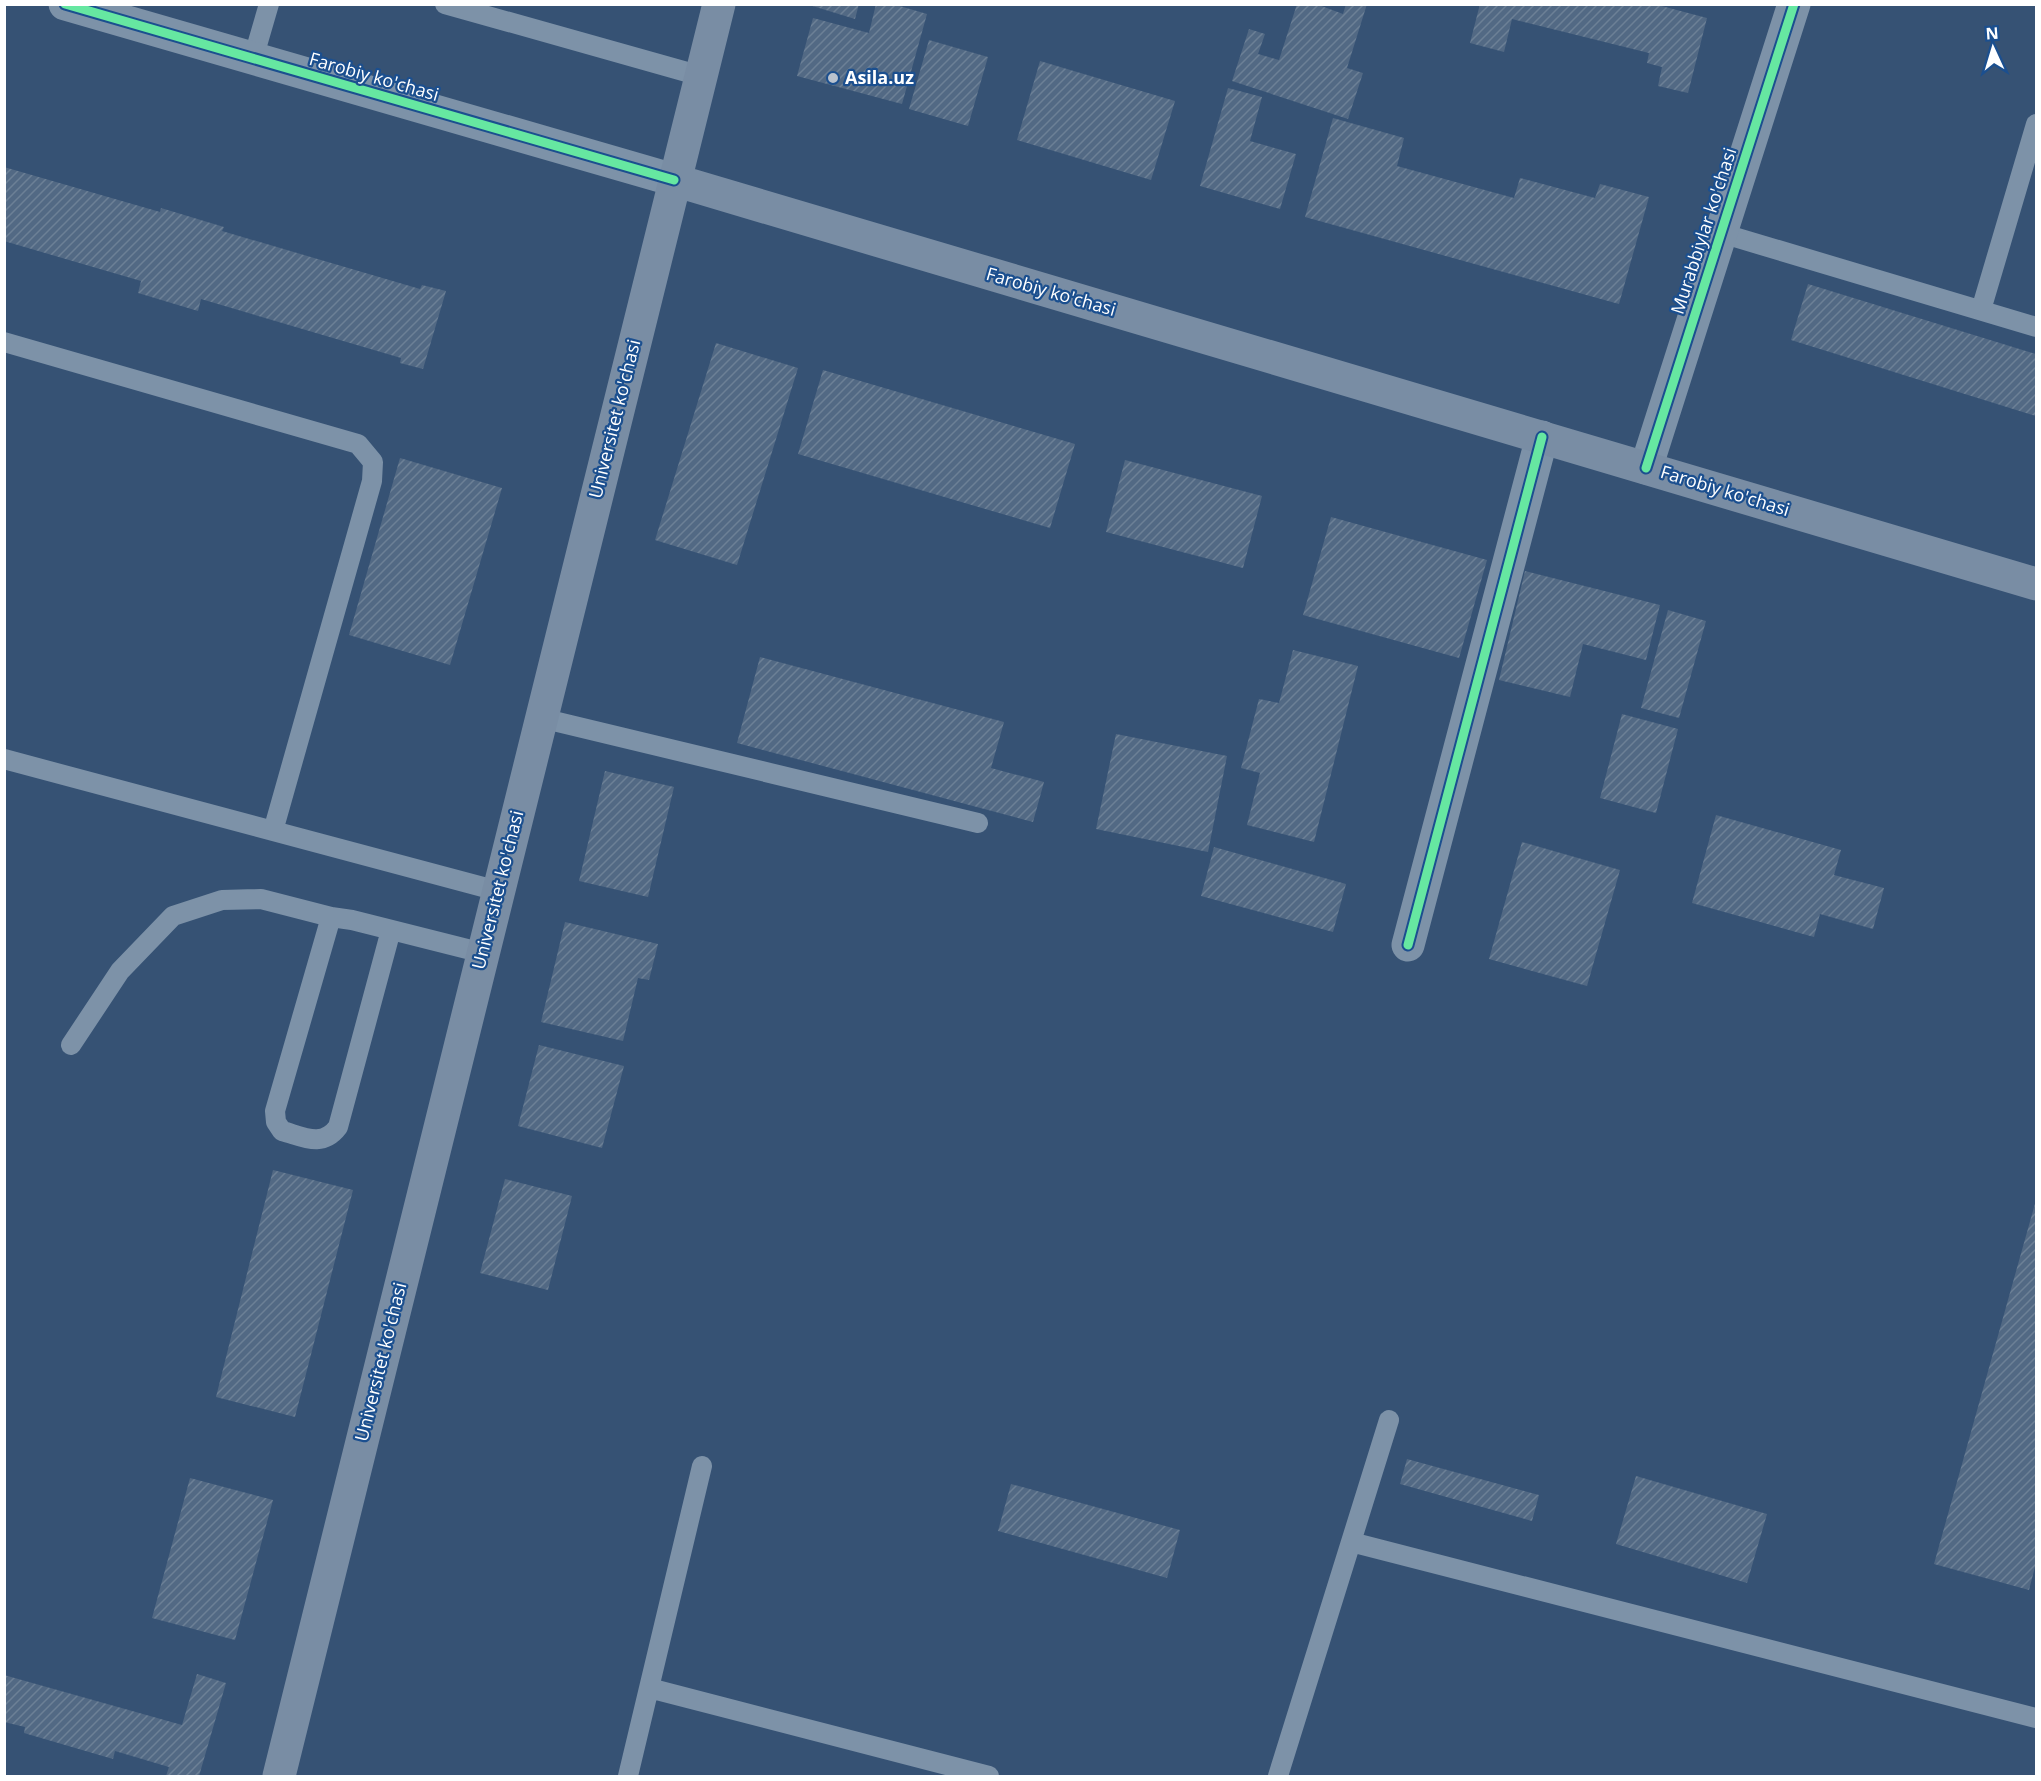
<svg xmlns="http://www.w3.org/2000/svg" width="2041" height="1781" font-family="'Open Sans',sans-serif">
  <defs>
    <pattern id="building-hatch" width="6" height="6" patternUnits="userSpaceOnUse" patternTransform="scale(1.5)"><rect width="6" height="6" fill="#526984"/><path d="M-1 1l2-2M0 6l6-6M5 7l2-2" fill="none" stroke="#6c8096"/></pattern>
  </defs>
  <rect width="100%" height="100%" fill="#365274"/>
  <path fill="url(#building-hatch)" d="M806,4h53l-4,15z
    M876,4h17l34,10 -25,90 -105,-28 16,-58 56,15z
    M1297,4h19l27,10 3,-10h21l-20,64 16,5 -15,46 -116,-38 17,-52 16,5 -7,20 21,6z
    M1480,4h174l53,14 -19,75 -30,-7 4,-19 -15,-4 2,-10 -137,-34 -8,33 -34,-9z
    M929,40l59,17 -20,69 -59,-17z
    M1040,61l135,40 -24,79 -134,-40z
    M1228,88l34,9 -12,44 46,13 -16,55 -80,-23z
    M1333,118l71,20 -7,28 117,32 6,-20 75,20 5,-14 49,13 -30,107 -314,-87z
    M4,167l156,45 1,-4 63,19 -2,4 198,58 2,-4 24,6 -23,78 -23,-6 1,-5 -200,-59 -3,12 -60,-18 3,-12 -137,-40z
    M1808,284l228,70v62l-245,-76z
    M716,343l82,25 -61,197 -82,-25z
    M823,370l252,74 -25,84 -252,-74z
    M400,458l102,30 -52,177 -101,-30z
    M1125,460l137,36 -19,72 -137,-36z
    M1331,517l156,43 -28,98 -156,-43z
    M1525,571l135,34 -14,55 -63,-16 -13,53 -71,-17z
    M1668,610l38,11 -27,97 -38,-10z
    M1293,650l65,16 -44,176 -67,-17 13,-52 -19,-5 18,-69 20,4z
    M760,657l244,65 -13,46 53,14 -11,40 -296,-79z
    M1622,714l56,15 -22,84 -56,-15z
    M1116,734l111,22 -19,96 -112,-23z
    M605,771l69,16 -26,110 -69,-16z
    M1716,815l125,35 -7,25 50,13 -11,41 -53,-15 -6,23 -122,-34z
    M1522,842l98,28 -33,116 -98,-27z
    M1214,847l132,37 -13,48 -132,-36z
    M565,922l93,22 -9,36 -11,-2 -15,63 -82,-19z
    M539,1045l85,21 -22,82 -84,-22z
    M273,1170l80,20 -58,227 -79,-20z
    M505,1179l67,17 -24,94 -68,-17z
    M2036,1200v363l-7,27 -95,-26z
    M1407,1459l132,36 -7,26 -132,-37z
    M1636,1476l131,38 -20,69 -131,-39z
    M190,1478l83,22 -38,140 -83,-22z
    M1011,1484l169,46 -13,48 -169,-47z
    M197,1674l29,9 -27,93h-33l3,-9 -54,-16 -2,8 -89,-26 1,-6 -21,-5v-47l178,50z"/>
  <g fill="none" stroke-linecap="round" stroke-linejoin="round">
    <path stroke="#7d92a8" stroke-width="20" d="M445,4l256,72
      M253,59l16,-55
      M1721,233l315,94
      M1981,310l55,-186
      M4,342l354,102 15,18 -1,19 -99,350
      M541,718l437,105
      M4,759l494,132
      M391,930l-53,197c-16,21 -34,10 -56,4l-6,-9 -1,-11 56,-194 21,3 131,33
      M71,1045l49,-74 53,-55 49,-16 39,-1 70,18
      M1351,1542l685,176
      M649,1688l340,88
      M628,1776l74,-310
      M1278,1776l111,-356"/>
    <path stroke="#7d92a8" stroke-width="33" d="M65,4l609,176
      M1408,945l134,-508"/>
    <path stroke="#7d92a8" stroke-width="33" d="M1646,468l148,-464"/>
    <path stroke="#798da4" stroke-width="33" d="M674,180l1362,404
      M279,1776l440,-1772"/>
    <g stroke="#1b4f8f" stroke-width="13">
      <path id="cycleway" d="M65,4l609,176
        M1646,468l148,-464
        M1408,945l134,-508"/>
    </g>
    <use href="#cycleway" stroke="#66e7a1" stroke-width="9"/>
  </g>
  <circle fill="#b9c2ce" stroke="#1b4f8f" stroke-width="2" cx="833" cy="78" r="6"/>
  <g text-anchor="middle" stroke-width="4.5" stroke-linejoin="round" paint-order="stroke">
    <g font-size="18" fill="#fff" stroke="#1b4f8f">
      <text transform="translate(374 77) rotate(16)" y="6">Farobiy ko'chasi</text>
      <text transform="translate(1704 231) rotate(-72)" y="6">Murabbiylar ko'chasi</text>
      <text transform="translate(1051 292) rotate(16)" y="6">Farobiy ko'chasi</text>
      <text transform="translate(615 419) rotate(-76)" y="6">Universitet ko'chasi</text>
      <text transform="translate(1725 491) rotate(17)" y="6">Farobiy ko'chasi</text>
      <text transform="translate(498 890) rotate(-76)" y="6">Universitet ko'chasi</text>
      <text transform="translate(381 1362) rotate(-76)" y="6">Universitet ko'chasi</text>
    </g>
    <g font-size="18" font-weight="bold" fill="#fff" stroke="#1b4f8f" text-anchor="start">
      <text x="845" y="84">Asila.uz</text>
    </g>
  </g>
  <rect width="2041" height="1781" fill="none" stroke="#ffffff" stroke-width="12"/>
  <g transform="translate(1993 48) rotate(356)" stroke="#1b4f8f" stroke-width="4.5" paint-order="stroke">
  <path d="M0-4.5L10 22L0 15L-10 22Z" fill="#ffffff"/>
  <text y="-9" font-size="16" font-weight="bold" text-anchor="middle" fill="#ffffff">N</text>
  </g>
</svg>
